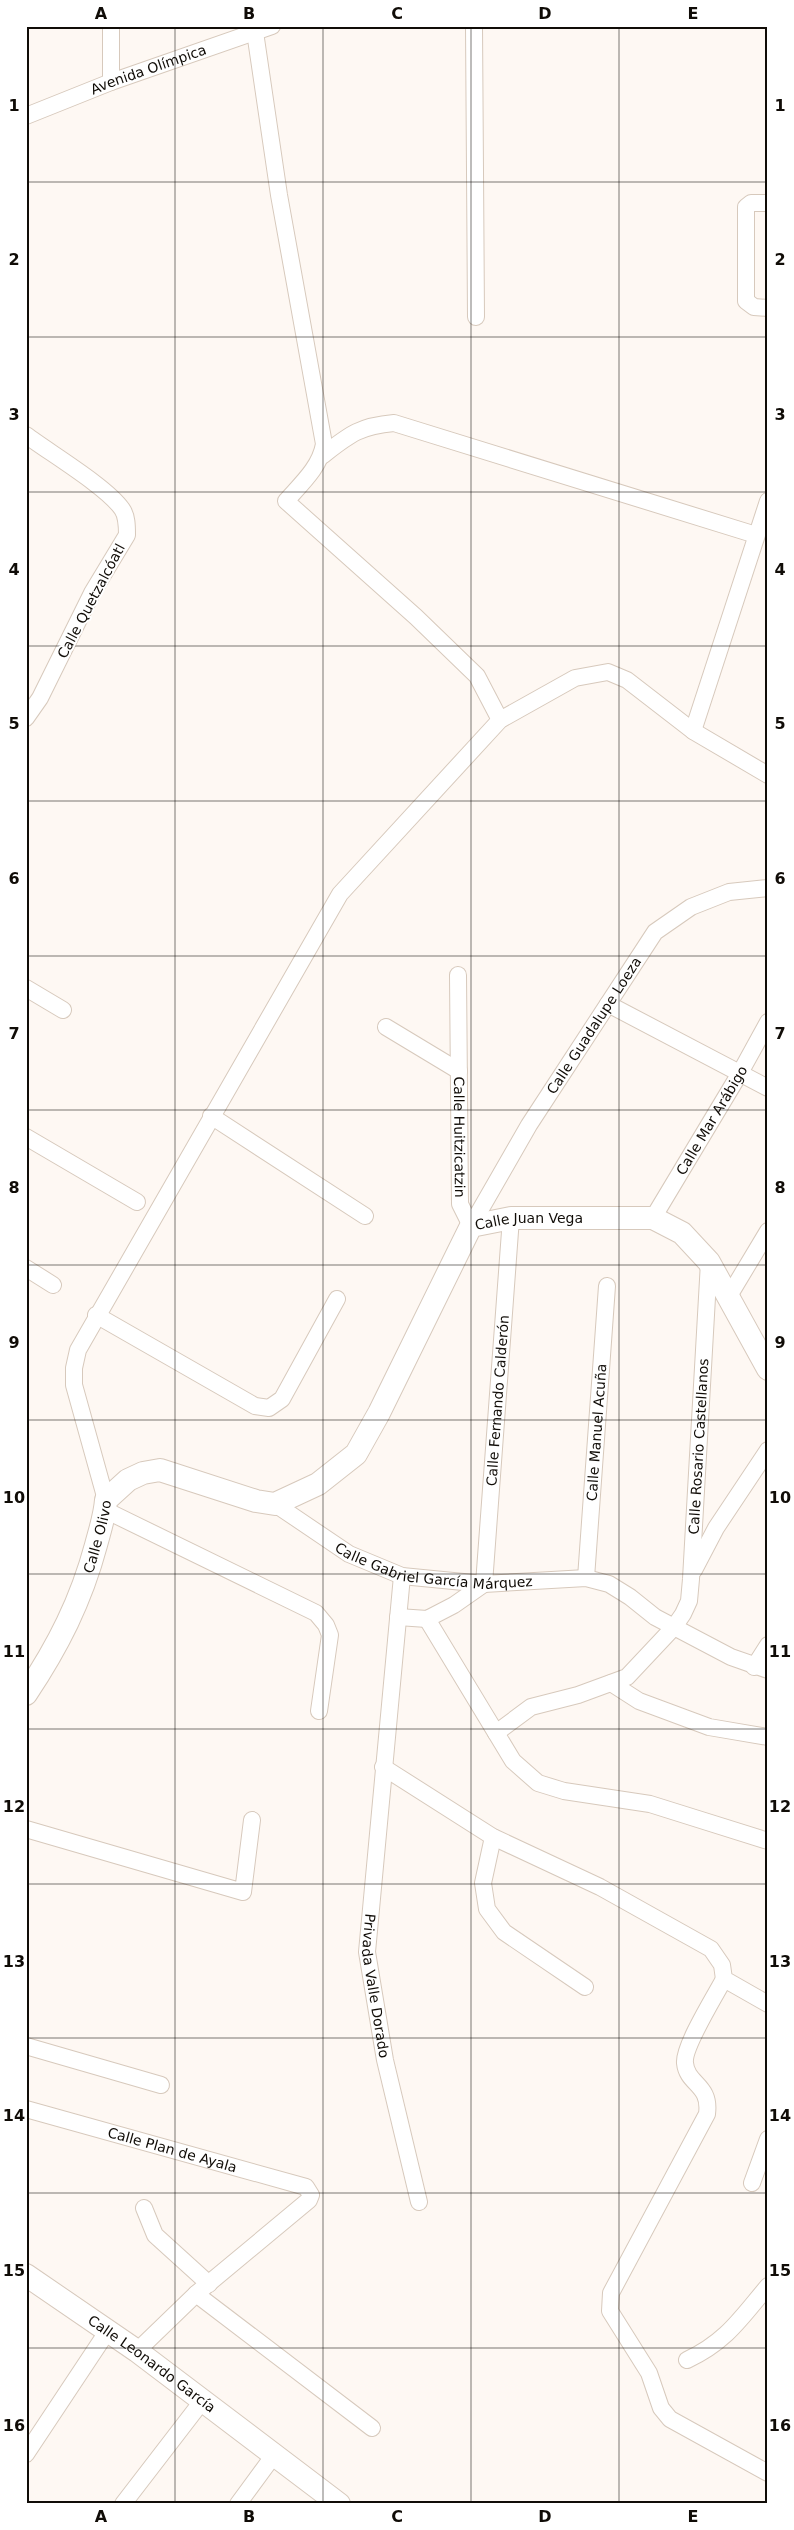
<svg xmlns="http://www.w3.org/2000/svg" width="794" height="2530" font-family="'DejaVu Sans',sans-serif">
  <rect width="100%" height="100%" fill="#fef8f3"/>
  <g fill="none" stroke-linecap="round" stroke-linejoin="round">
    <g stroke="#d7c9bc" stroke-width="18">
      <g id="street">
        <path d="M474,26l2,291"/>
        <path d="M255,32l24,163 45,249c-4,23 -22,39 -38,57l130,116 61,59 23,44"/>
        <path d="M111,82v-56"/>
        <path id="s1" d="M26,116l85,-34 161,-56"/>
        <path d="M768,203h-17l-5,4v94l8,6 14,1"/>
        <path d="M26,435c24,18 81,52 96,74 5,7 5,17 5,26l-35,58 -52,105 -14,20"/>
        <path d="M322,456c27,-21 37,-30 72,-33l362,112"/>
        <path d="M693,731l75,-230"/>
        <path id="s2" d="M458,975l2,229 11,22 58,-101 126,-193 36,-25 38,-15 39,-4"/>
        <path d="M26,988l37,22"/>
        <path d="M608,1004l160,84"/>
        <path d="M386,1027l73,44"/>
        <path d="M211,1116l154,100"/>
        <path d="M26,1137l111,65"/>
        <path id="s3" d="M653,1218l87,-145 28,-51"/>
        <path d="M26,1268l27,17"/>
        <path d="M729,1296l39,-65"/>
        <path d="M96,1315l159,91 14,2 13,-9 55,-100"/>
        <path d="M106,1500l-32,-115v-17l4,-18 262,-456 160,-174 75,-42 33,-6 19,8 66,51 75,44"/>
        <path id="s4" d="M275,1504l74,50 53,22 82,8 102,-6 23,6 21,13 25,20 76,40 37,13"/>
        <path d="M105,1510l211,103 10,12 4,10 -11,76"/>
        <path d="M694,1570l22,-42 52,-78"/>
        <path id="s5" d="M402,1576l-35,376 18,108 34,142"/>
        <path id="s6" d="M586,1578l21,-292"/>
        <path id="s7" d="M398,1617l29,2 27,-14 30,-21 27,-366"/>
        <path d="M427,1619l86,142 25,22 26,8 86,13 118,37"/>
        <path d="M754,1667l14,-22"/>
        <path d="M611,1683l28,18 70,26 59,10"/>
        <path id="s8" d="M496,1733l35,-26 47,-12 49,-18 47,-50 9,-13 6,-13 2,-22 18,-317"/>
        <path d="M383,1767l110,70 107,50 111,62 11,16 2,14 44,25"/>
        <path d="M26,1829l217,63 9,-72"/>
        <path d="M493,1837l-10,46 4,26 17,23 81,55"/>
        <path d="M724,1979c-9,17 -41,68 -39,84 2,22 26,21 22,51l-96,179 -1,18 39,62 12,35 9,11 98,54"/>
        <path d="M26,2046l135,39"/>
        <path id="s9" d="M26,2109l280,78 5,8 -2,5 -113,94 -59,57"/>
        <path d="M752,2183l16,-44"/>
        <path d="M144,2208l11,27 54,49"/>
        <path d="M196,2294l176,134"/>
        <path d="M687,2360c39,-18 54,-42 81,-74"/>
        <path d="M26,2454l81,-122"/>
        <path d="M123,2504l80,-104"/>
        <path d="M238,2504l36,-49"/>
      </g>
    </g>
    <g stroke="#d7c9bc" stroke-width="24">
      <g id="secondary">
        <path id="s10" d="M26,1694c32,-48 55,-93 70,-149 4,-15 9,-30 10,-45l22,-20 15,-7 17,-3 96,31 19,3 43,-20 38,-30 23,-41 92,-187 40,-8h142l29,15 27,29 59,107"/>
        <path id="s11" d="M26,2275l111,76 202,153"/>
      </g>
    </g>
    <use href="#street" stroke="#fff" stroke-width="16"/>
    <use href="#secondary" stroke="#fff" stroke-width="22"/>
  </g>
  <path fill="none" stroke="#100c07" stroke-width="1" stroke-opacity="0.55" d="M175,26v2478M323,26v2478M471,26v2478M619,26v2478M26,182h742M26,337h742M26,492h742M26,646h742M26,801h742M26,956h742M26,1110h742M26,1265h742M26,1420h742M26,1574h742M26,1729h742M26,1884h742M26,2038h742M26,2193h742M26,2348h742"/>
  <g text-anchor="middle" stroke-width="4" stroke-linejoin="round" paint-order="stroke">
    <g font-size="14" fill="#100c07" stroke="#fff">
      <text dy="5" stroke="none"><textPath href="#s1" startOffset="131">Avenida Olímpica</textPath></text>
      <text transform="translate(91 601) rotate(-62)" y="5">Calle Quetzalcóatl</text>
      <text dy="5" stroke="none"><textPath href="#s2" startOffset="489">Calle Guadalupe Loeza</textPath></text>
      <text dy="5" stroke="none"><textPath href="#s3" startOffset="114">Calle Mar Arábigo</textPath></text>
      <text dy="5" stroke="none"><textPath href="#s2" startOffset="162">Calle Huitzicatzin</textPath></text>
      <text dy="5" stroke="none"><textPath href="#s10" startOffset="805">Calle Juan Vega</textPath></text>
      <text dy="5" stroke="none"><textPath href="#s7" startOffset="280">Calle Fernando Calderón</textPath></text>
      <text dy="5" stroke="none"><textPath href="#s6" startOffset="146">Calle Manuel Acuña</textPath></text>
      <text dy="5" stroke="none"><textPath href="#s8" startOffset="398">Calle Rosario Castellanos</textPath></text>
      <text dy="5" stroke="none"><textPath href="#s10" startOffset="174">Calle Olivo</textPath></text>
      <text dy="5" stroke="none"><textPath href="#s4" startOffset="176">Calle Gabriel García Márquez</textPath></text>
      <text dy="5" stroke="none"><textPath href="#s5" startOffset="412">Privada Valle Dorado</textPath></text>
      <text dy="5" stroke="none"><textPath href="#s9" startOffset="152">Calle Plan de Ayala</textPath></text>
      <text dy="5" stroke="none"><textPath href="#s11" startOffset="154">Calle Leonardo García</textPath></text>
    </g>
  </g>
  <rect width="794" height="2530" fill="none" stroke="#ffffff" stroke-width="55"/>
  <rect x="28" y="28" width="738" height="2474" fill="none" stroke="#100c07" stroke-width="2"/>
  <g font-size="16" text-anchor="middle" font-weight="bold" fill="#100c07">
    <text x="101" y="19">A</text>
    <text x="249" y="19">B</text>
    <text x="397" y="19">C</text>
    <text x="545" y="19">D</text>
    <text x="693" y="19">E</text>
    <text x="14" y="111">1</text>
    <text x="780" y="111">1</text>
    <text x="14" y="265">2</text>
    <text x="780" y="265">2</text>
    <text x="14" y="420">3</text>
    <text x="780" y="420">3</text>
    <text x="14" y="575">4</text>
    <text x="780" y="575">4</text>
    <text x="14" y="729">5</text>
    <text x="780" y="729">5</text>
    <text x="14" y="884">6</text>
    <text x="780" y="884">6</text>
    <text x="14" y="1039">7</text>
    <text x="780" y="1039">7</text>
    <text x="14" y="1193">8</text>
    <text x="780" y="1193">8</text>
    <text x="14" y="1348">9</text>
    <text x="780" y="1348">9</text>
    <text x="14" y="1503">10</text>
    <text x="780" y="1503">10</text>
    <text x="14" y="1657">11</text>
    <text x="780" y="1657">11</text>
    <text x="14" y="1812">12</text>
    <text x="780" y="1812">12</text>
    <text x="14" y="1967">13</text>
    <text x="780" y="1967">13</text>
    <text x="14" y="2121">14</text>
    <text x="780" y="2121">14</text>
    <text x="14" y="2276">15</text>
    <text x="780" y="2276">15</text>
    <text x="14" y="2431">16</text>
    <text x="780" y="2431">16</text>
    <text x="101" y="2522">A</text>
    <text x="249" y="2522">B</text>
    <text x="397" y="2522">C</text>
    <text x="545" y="2522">D</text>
    <text x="693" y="2522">E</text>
  </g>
</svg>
